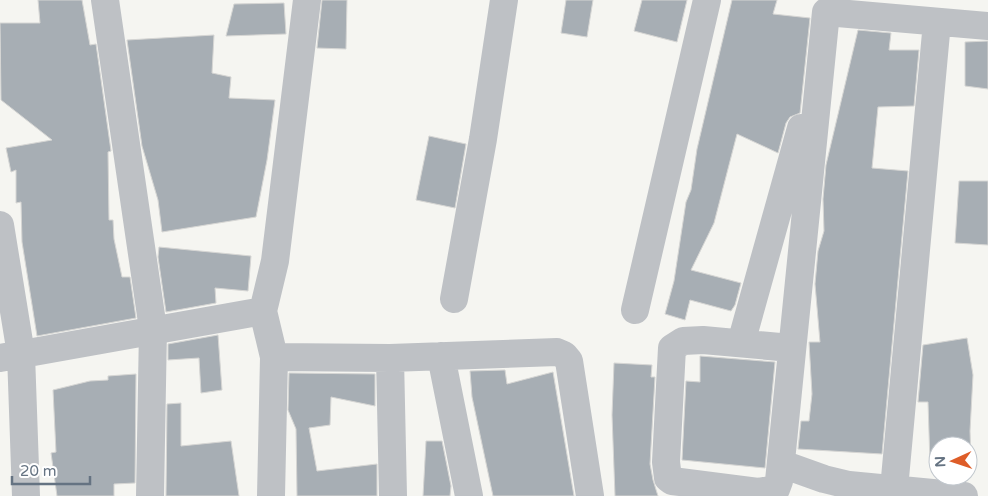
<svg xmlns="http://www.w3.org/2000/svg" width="988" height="496" font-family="'Varela Round',sans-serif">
  <rect width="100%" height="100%" fill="#f5f5f1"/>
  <path fill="#a7aeb4" stroke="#d6d6d4" d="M38,0h44l8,45 6,-1 15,107 -3,1 1,68h4l1,19 8,38h8l6,41 -99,18 -15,-94 -1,-40 -5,1v-33l-5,2 -5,-24 46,-8 -51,-40 -1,-77h40z
    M322,0h25l-1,49 -29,-1z
    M566,0h27l-6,37 -26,-4z
    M642,0h45l-10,42 -43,-11z
    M732,0h45l-4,14 37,4 -10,95 -10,4 -4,6 -8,30 -41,-19 -23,89 -23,47 50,13 -6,22 -4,6 -41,-11 -5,20 -20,-6 9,-33 12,-79 5,-12 6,-41z
    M284,3l2,31 -60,2 8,-32z
    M858,30l33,3 -2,17h30l-5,56 -36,1 -6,61 36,3 -26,283 -84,-5 3,-28h8l3,-27 -3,-52h11l-5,-58 3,-33 6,-20 -1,-32 3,-34z
    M214,35l-2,38 19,4 -2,21 46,2 -8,60 -11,57 -94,15 -4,-32 -16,-54 -15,-106z
    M988,41v48l-23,-3v-44z
    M429,136l37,8 -11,64 -39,-8z
    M959,181h29v64l-33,-2z
    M159,247l92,9 -3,35 -33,-3 1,15 -50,9 -8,-55z
    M218,335l4,55 -21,3 -2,-35 -31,2v-16z
    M967,338l6,37 -3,56 1,30h-3v-15h-30v17h-8l-2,-61h-10l5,-57z
    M700,356l75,6 -10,106 -83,-8 4,-79 14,1z
    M614,363l38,2 -1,12h4l-5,87 3,16 5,16h-43l-3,-81z
    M505,370l2,14 46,-12 21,124h-81l-21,-99 -2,-26z
    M289,373l86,1v32l-44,-9 -1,28 -21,3 8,43 60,-7v32h-80l-1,-67 -8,-19z
    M136,374l-1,109 -21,1v12h-57l-6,-43 5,-1 -3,-62 37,-9 18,-1v-4z
    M181,403v43l50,-5 8,55h-73l1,-92z
    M426,441h16l9,45 -1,10h-27z"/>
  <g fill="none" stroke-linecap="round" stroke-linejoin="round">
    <path stroke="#bec1c5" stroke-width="28" d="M105,0l48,329 -3,167
      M0,225l21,129 5,142
      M454,299l29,-160 21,-139
      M635,310l72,-310
      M741,343l60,-215
      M791,348l-88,-8 -20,1 -11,7 -6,114 2,16 4,3 86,11 18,-3 3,-8 47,-469 162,14
      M441,356l28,140
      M274,357l116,1 167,-6 7,3 5,6 21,135
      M0,358l263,-47
      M390,358l3,138
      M782,464l42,15 25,6 115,11
      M894,489l43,-467
      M271,496l3,-139 -11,-46 12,-50 32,-261"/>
  </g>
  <g transform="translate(953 461) rotate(267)"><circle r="24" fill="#ffffff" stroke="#c1c7cd"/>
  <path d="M0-4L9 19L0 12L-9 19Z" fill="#de5d28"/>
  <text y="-8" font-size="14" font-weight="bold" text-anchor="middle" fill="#657382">N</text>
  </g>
  <path d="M12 476v8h78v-8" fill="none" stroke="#657382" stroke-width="2.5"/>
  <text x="20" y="476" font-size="15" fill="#657382" stroke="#ffffff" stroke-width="4" paint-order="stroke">20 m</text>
</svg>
